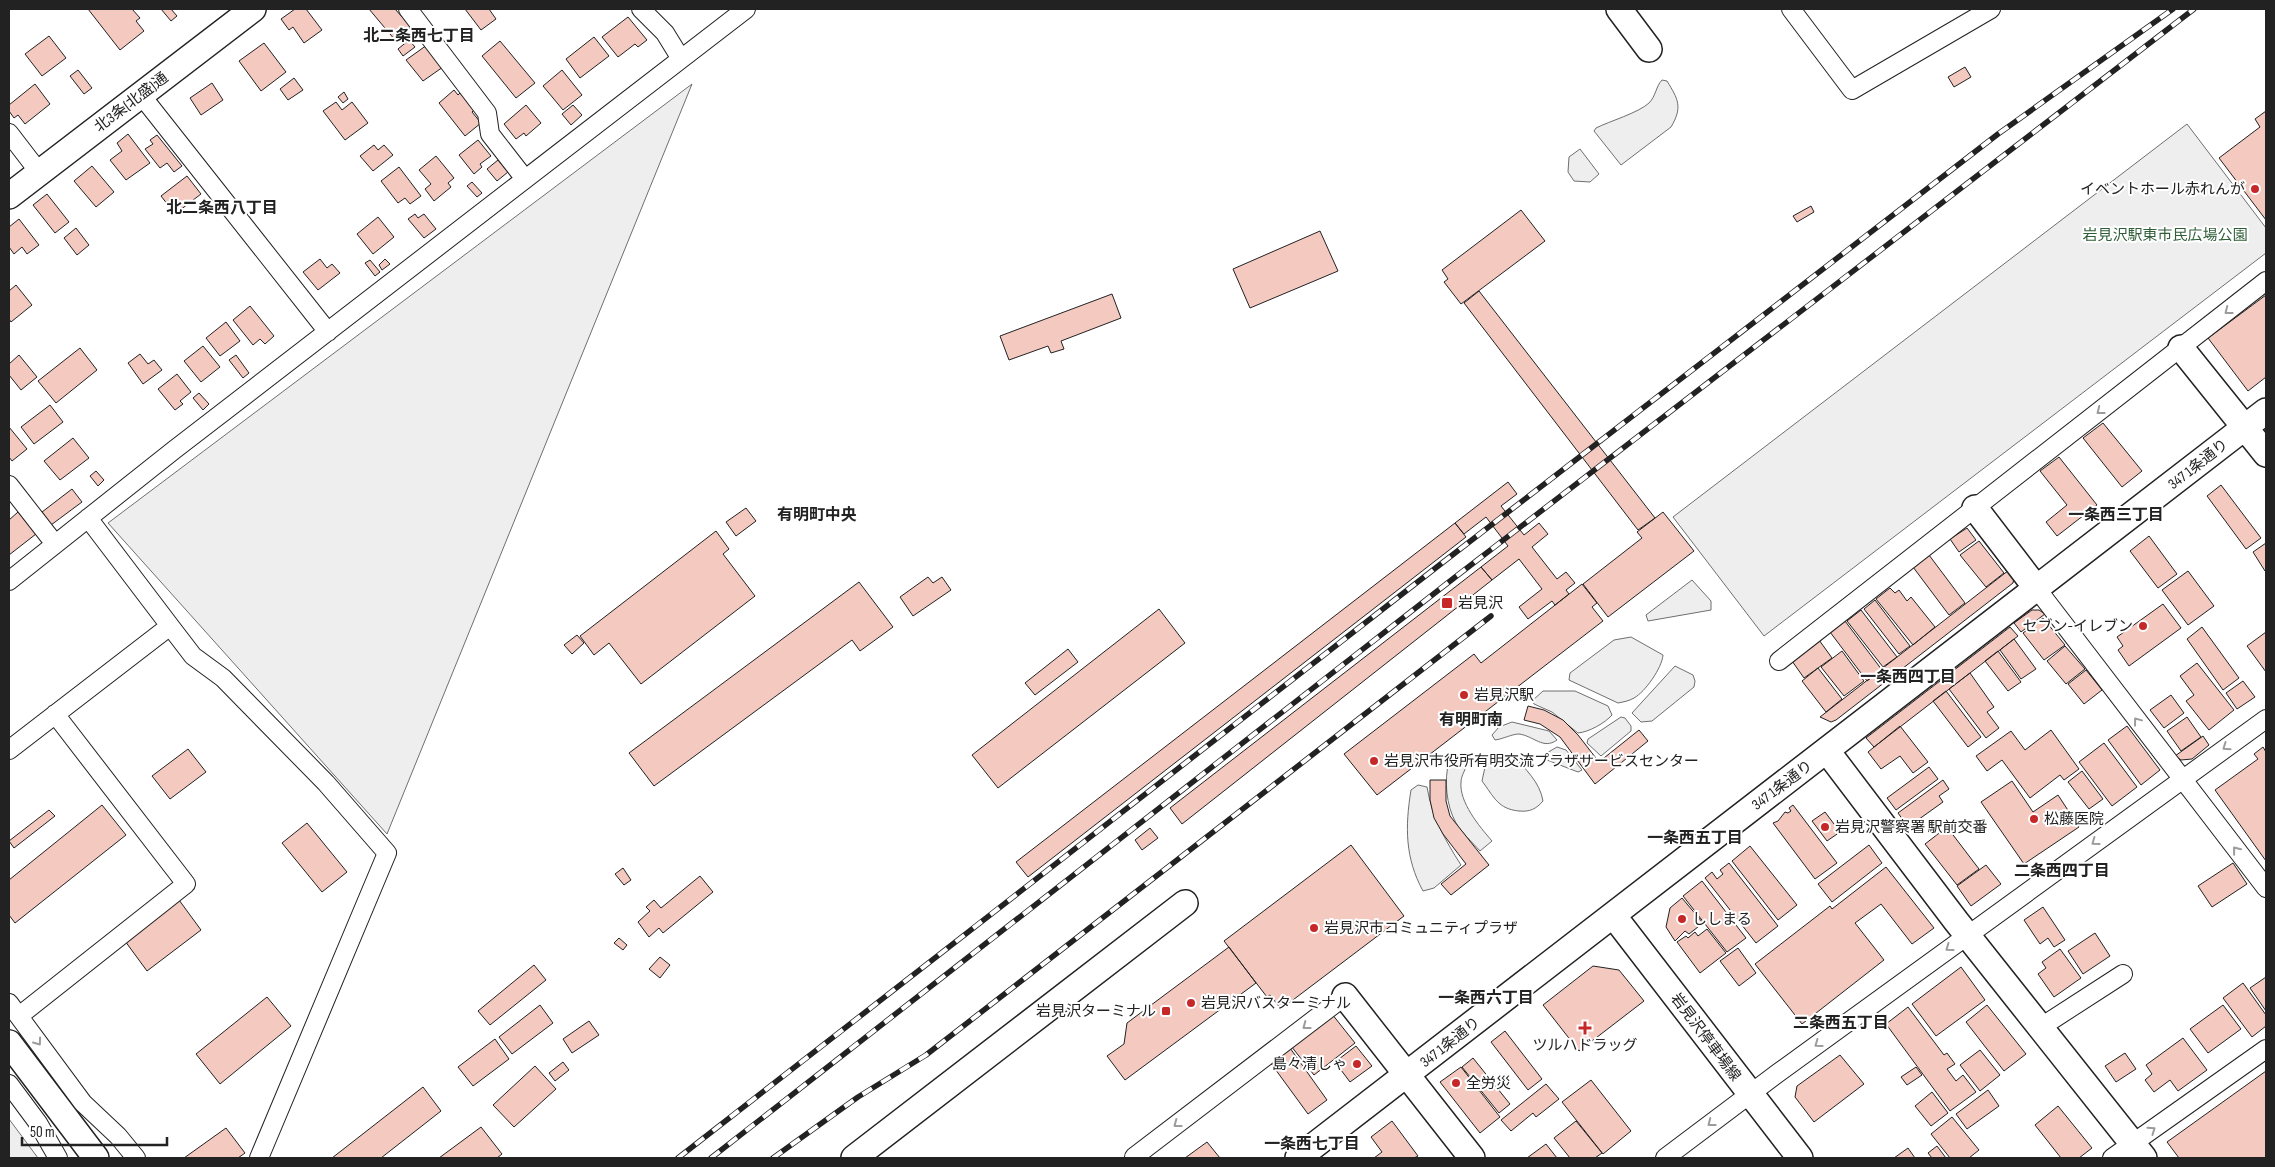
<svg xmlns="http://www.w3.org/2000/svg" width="2275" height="1167" font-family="'Sofia Sans Condensed','Noto Sans JP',sans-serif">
  <rect width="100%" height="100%" fill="#fff"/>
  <path fill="#eee" stroke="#6f6f6f" d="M1662,80l5,1c11,18 16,26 4,46l-50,38 -27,-34 2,-3c14,-7 42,-15 53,-25 7,-7 7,-17 13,-23z
    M692,84l-305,750 -279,-311z
    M2187,124l79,104v25l-502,383 -91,-119z
    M1580,149l19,25 -9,8 -16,-1 -6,-9 1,-15z
    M1692,580l19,21v9l-63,11 -2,-6z
    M1631,637l32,18c-1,13 -18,37 -29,43 -5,3 -11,4 -16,5l-49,-23 1,-7 44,-33z
    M1675,666l18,9 2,6 -1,6 -42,34 -11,1 -9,-9z
    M1543,691h32l33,15 4,9c-7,8 -23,17 -34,18l-26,-21 -18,-8 -2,-3z
    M1621,717l4,1 6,8v5l-30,25 -14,-13 1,-4z
    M1512,722l37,9 8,9c-14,10 -23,-4 -38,-6 -7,0 -16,5 -24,6l-3,-5 7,-8z
    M1557,747l9,3 16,20 -4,2 -31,-12 -2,-6z
    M1513,755c12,14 27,27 30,46 -7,8 -13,11 -24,10 -21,-2 -25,-14 -37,-30l3,-14 14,-11z
    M1458,756h7l3,7c-2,5 -7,13 -7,19 -2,20 18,44 31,59l-12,10c-8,-9 -18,-18 -24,-28 -10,-18 -12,-43 -7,-62z
    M1418,785l9,2c5,30 18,53 34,78l-27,23 -11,3c-18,-33 -18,-64 -12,-101z
    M9,1119l29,39h-29z"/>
  <path fill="#f3c9c0" stroke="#222" d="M88,9h44l8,9 -4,3 8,10 -24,19z
    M161,9h10l6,7 -6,5z
    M295,9h11l16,21 -18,13 -11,-16 -4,3 -8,-11z
    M369,9h26l16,18 -16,13z
    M465,9h24l7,10 -15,11z
    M628,17l19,23 -9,7 -3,-3 -17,13 -16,-20z
    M49,36l17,22 -24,18 -17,-22z
    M594,37l15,19 -29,22 -14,-19z
    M409,40l6,7 -12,9 -5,-7z
    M500,41l35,42 -19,15 -34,-42z
    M264,43l22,29 -25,19 -22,-30z
    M427,45l16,22 -20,14 -17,-21z
    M1965,67l6,10 -17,10 -6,-10z
    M78,70l14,18 -8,6 -14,-18z
    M562,70l20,25 -19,15 -20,-24z
    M294,78l9,12 -15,10 -8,-11z
    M212,83l11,17 -22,15 -11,-17z
    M35,84l15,20 -25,20 -7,-9 -4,3 -5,-7v-6z
    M454,90l4,5 2,-2 14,17 -2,2 9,11 -16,13 -26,-33z
    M344,92l4,7 -5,4 -5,-6z
    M336,102l6,8 10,-8 16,21 -23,17 -22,-29z
    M526,105l15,18 -15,13 -2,-3 -8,6 -12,-15z
    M573,105l9,10 -11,10 -9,-11z
    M2266,111v109l-47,-62 41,-31 -5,-8z
    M128,134l22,29 -24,17 -16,-20 12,-9 -5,-8z
    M157,135l25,31 -8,6 -7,-9 -7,5 -15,-19 8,-5 -3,-4z
    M478,140l13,16 -11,8 2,3 -8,7 -15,-19z
    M374,145l4,5 6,-5 9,10 -20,16 -13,-15z
    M436,156l18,22 -6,5 3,4 -17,14 -9,-12 6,-5 -12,-14z
    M498,160l10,12 -11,9 -10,-12z
    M92,166l22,26 -18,15 -22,-26z
    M399,167l22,29 -11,8 -5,-6 -7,5 -17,-22z
    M187,176l14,18 -26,20 -14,-18z
    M472,182l10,11 -5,4 -10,-11z
    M47,194l22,28 -14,11 -22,-28z
    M1811,206l3,6 -17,10 -4,-6z
    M1521,210l24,31 -84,63 -17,-22 4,-3 -6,-9z
    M415,214l3,4 6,-4 12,15 -12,9 -16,-19z
    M378,217l16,20 -21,17 -16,-20z
    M19,219l20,26 -12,9 -5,-7 -8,7 -5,-7v-20z
    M76,228l13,17 -12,10 -13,-17z
    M1320,231l18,40 -88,37 -17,-39z
    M320,259l7,9 5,-4 8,9 -22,17 -15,-18z
    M385,259l5,5 -8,6 -3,-5z
    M370,260l10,12 -5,4 -10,-13z
    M16,285l16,20 -21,17 -2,-3v-28z
    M1479,291l176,227 -17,12 -174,-227z
    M1112,294l9,24 -60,23 3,8 -13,4 -3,-7 -39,14 -9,-24z
    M2266,295v82l-18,14 -40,-53z
    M250,306l24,30 -9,8 -5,-5 -7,6 -20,-25z
    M226,322l14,19 -20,15 -14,-18z
    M203,346l17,21 -19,15 -17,-21z
    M80,348l17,22 -41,33 -18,-22z
    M140,354l8,10 6,-4 8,10 -19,14 -15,-21z
    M19,355l18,22 -16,13 -12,-15v-11z
    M236,355l13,18 -6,5 -14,-18z
    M177,374l14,18 -11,9 3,3 -8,6 -17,-21z
    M199,393l10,11 -6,6 -10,-12z
    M50,405l13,17 -29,22 -13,-17z
    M2103,423l39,48 -20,16 -39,-49z
    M9,427l18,22 -15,12 -3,-4z
    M73,438l16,20 -29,22 -16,-19z
    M2059,457l38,48 -40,31 -11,-14 21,-17 -27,-34z
    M96,471l8,9 -6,6 -8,-10z
    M1508,482l9,12 -16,12 23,29 15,-12 9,11 -16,13 25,32 9,-7 9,11 -9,7 3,4 -14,11 -3,-4 -24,18 -9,-12 23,-18 -23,-30 -27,21 -11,-13 27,-21 -22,-29 -22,17 -9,-11z
    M2221,485l40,53 -15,11 -39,-53z
    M72,489l10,13 -31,23 -9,-13z
    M746,508l10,13 -20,15 -10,-14z
    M18,512l18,22 -27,21v-35z
    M1663,512l31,39 -86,66 -25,-33 59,-46 -5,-6z
    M1455,523l11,14 -438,340 -12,-15z
    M1967,528l9,12 -17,12 -9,-13z
    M716,531l13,18 -6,5 32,42 -114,88 -32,-41 -15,12 -14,-19z
    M2149,536l28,38 -19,14 -28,-37z
    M1979,541l25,32 -18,14 -26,-32z
    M2266,543v27l-1,1 -12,-19z
    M1929,555l36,48 -16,12 -36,-48z
    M1481,567l11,13 -310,244 -12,-16z
    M2009,570l5,8 -1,5 -177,137 -5,2 -11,-5z
    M2188,571l26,35 -26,19 -26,-35z
    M928,577l5,6 9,-6 9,13 -38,26 -13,-19z
    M859,582l34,45 -33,24 -8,-11 -198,146 -25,-33z
    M1582,584l15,19 -5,4 11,14 -226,174 -33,-41 130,-100 7,9z
    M1890,588l5,5 4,-3 8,11 4,-4 24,30 -22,18 -37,-46z
    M1875,600l35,46 -11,8 -35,-45z
    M2163,604l18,24 -52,38 -11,-16 5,-4 -6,-9z
    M1159,609l26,34 -187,145 -26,-33z
    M1861,610l36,47 -14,10 -36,-46z
    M2032,610h7l6,4 -24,18 -7,-9z
    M2043,618l22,27 -21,15 -21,-27z
    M1845,621l37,49 -15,11 -37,-49z
    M2010,627l8,9 -144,111 -8,-9z
    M2202,627l37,51 -16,12 -36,-51z
    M2266,632v40l-19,-26z
    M577,635l7,8 -12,11 -8,-9z
    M2014,639l22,30 -15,10 -21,-29z
    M1819,640l13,18 -28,20 -12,-17z
    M2065,646l20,23 -19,15 -19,-23z
    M1068,649l10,13 -43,33 -10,-12z
    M1842,651l22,30 -20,15 -23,-29z
    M1998,651l23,31 -13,9 -23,-30z
    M2197,663l37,47 -25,20 -23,-29 8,-6 -14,-19z
    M1818,668l24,31 -16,13 -24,-31z
    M2086,670l16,20 -18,14 -16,-20z
    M1970,673l24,34 -7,5 12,16 -13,10 -37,-49z
    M2243,681l12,16 -18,12 -11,-16z
    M1946,691l35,46 -13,10 -35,-46z
    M2171,695l13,18 -20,15 -14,-18z
    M1528,706l16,4 19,10 15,15 21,27 40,-32 9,11 -53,43 -35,-47 -20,-13 -16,-4z
    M2187,717l14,20 -20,14 -14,-20z
    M1900,726l28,36 -15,11 -13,-17 -19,13 -13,-17z
    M2127,726l33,44 -19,15 -33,-45z
    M2051,730l28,39 -15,11 -4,-5 -30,23 -28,-38 -15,11 -11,-15 35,-25 14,19z
    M2203,736l6,9 -17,14 -11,1 -6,-4z
    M2104,743l33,44 -25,19 -33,-44z
    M2263,747l3,5v109l-51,-71 43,-31 -4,-5z
    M188,749l18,23 -36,27 -18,-23z
    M1929,767l9,12 -42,31 -9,-12z
    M2082,771l21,28 -14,10 -21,-27z
    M1430,780h16v21l4,15 39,49 -38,30 -10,-11 25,-20 -23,-30 -9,-16 -4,-18z
    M1943,780l6,9 -10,7 4,6 -35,25 -10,-14z
    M2012,781l21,31 25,-17 21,32 -55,37 -43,-62z
    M102,805l24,30 -111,88 -6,-8v-35z
    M1793,805l44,58 -22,16 -42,-56 5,-2 7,-9 3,1 3,-2 -2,-3z
    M49,810l6,6 -41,32 -5,-7z
    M1825,812l15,20 -13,9 -15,-20z
    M307,823l40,49 -25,20 -40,-49z
    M1947,827l32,42 -22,16 -32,-41z
    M1150,828l8,10 -16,12 -7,-10z
    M1351,845l53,71 -123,93 -11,-14 -3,2 -43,-56z
    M1869,845l13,18 -50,39 -14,-18z
    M1750,846l47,59 -19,15 -46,-59z
    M1729,863l49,63 -22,17 -51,-65 7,-6 5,7 6,-5 -3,-4z
    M2233,863l14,21 -35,23 -14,-21z
    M1986,865l15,19 -30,22 -14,-20z
    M1886,867l48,61 -22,16 -31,-40 -26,19 29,37 -82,64 -47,-60 75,-58 2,3z
    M623,868l8,12 -7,5 -9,-11z
    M700,876l13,16 -50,41 -4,-5 -10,9 -11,-15 12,-11 -4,-4 8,-7 7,8z
    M1702,881l44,57 -19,14 -44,-56z
    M1682,898l21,25 -14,11 -4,-3 -10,10 -9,-14 4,-19z
    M179,900l22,30 -54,41 -22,-30z
    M2043,907l22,33 -11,7 -6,-9 -8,6 -16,-24z
    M1707,929l19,24 -26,20 -23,-31 9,-6 2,2 7,-6 3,4z
    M2095,933l15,23 -27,18 -15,-23z
    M619,938l8,7 -4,5 -9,-7z
    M1229,947l27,36 -131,97 -18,-24 17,-12 3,-21z
    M1738,948l18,25 -17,13 -19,-25z
    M2060,949l21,29 -27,19 -16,-23 8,-6 -4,-6z
    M660,957l10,8 -10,13 -11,-9z
    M534,965l12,15 -56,45 -12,-14z
    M1593,966l26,4 25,31 -65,50 -36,-46z
    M1961,967l24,33 -49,36 -24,-32z
    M2266,977v34l-16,-23z
    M2243,983l23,32v11l-14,11 -29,-39z
    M267,997l24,29 -71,58 -24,-30z
    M540,1005l13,18 -41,31 -13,-17z
    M1987,1005l39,49 -22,17 -38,-49z
    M2223,1005l18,24 -33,24 -18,-24z
    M1908,1007l36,48 3,-2 8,11 -8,5 9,12 7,-6 13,17 -26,19 -64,-87z
    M1332,1014l23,29 -41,32 -23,-29z
    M589,1021l10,14 -27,18 -9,-14z
    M1505,1031l37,48 -14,11 -37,-48z
    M2183,1038l24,32 -29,21 -8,-11 -16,12 -9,-12 7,-6 -6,-9z
    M495,1039l14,20 -36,27 -15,-19z
    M1356,1046l16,20 -22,16 -15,-20z
    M1290,1048l37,52 -19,14 -38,-52z
    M1980,1050l20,25 -20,16 -20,-26z
    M2125,1053l11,16 -20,13 -11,-16z
    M1840,1055l24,29 -50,38 -19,-25 2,-11z
    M1473,1058l37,46 -11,9 -37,-46z
    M563,1062l6,8 -14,11 -6,-8z
    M535,1066l21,23 -42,38 -21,-22z
    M1461,1067l39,50 -20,16 -40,-51z
    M1916,1067l6,8 -15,10 -6,-8z
    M2266,1071v87h-87l-12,-16z
    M1591,1080l40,51 -28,23 -41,-52z
    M1546,1084l13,15 -23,18 -3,-4 -22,18 -10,-11z
    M423,1087l18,24 -60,47h-49z
    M1988,1090l11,16 -32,23 -11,-15z
    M1932,1092l16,21 -17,13 -16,-20z
    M2058,1106l34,42 -13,10h-18l-26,-33z
    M1952,1117l27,33 -10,8h-19l-19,-24z
    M1392,1121l26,35 -4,2h-40l8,-6 -11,-15z
    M1576,1121l26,32 -7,5h-25l-16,-20z
    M481,1127l21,27 -5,4h-58z
    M226,1128l19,25 -7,5h-54z
    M1207,1142l13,16h-35z
    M1546,1144l11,14h-30z
    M1937,1146l9,12h-14l-4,-5z
    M1908,1148l7,10h-21z"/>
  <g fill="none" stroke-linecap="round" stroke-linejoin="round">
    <g stroke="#222" stroke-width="20">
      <path id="street" d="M408,9l79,104 3,21 35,45
        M641,9l24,24 16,26
        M1791,9l61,81 139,-81
        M141,95l187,237
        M9,133l30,39
        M9,485l46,59
        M9,581l165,-131 572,-441
        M2037,589l229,299
        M170,626l23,30 30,22 103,105 61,70 -128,305
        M1779,661l487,-380
        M9,750l161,-124 -82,-108
        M9,1003l74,100 35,33 18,22
        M19,1016l167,-132 -131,-170
        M2041,1027l82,-53
        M9,1084l29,39 20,35
        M1135,1158l-1,-1 211,-161
        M1665,1158l113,-85 488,-354
        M2112,1158l154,-109"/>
    </g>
    <g stroke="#222" stroke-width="28">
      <path id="secondary" d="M1619,9l30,40
        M9,196l244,-187
        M2181,348l85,106
        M1975,508l62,81
        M1827,751l129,170 188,237
        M1613,915l187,243
        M1345,996l127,162
        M9,1043l87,115
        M854,1158l331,-255
        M1298,1158l968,-747"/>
    </g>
    <use href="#street" stroke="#fff" stroke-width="18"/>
    <use href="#secondary" stroke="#fff" stroke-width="25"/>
    <g stroke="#222" stroke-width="5.5">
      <path id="rail" d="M678,1158l764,-595 556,-429 175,-125
        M711,1158l743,-580 740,-569
        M773,1158l85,-61 68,-42 565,-439"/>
    </g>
    <use href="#rail" stroke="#fff" stroke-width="4" stroke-dasharray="11" stroke-linecap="butt"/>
  </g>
  <defs><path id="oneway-chevron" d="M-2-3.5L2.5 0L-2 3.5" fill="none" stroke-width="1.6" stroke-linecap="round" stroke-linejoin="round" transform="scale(1.25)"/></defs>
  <g stroke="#9c9c9c">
    <use href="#oneway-chevron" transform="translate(2228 311) rotate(142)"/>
    <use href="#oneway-chevron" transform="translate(2100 411) rotate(142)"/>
    <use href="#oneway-chevron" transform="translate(2137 721) rotate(-127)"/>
    <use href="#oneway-chevron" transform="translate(2226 747) rotate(145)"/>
    <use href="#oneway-chevron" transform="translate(2095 842) rotate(144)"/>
    <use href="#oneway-chevron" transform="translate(2236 850) rotate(-128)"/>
    <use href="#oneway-chevron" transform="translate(1949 948) rotate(144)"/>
    <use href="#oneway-chevron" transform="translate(1306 1026) rotate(143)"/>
    <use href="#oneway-chevron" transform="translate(38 1042) rotate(54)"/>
    <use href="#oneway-chevron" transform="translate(1818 1044) rotate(144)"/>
    <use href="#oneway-chevron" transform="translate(1711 1123) rotate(142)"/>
    <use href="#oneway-chevron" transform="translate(1177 1124) rotate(143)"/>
    <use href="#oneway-chevron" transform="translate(2152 1130) rotate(-35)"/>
  </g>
  <g fill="#c62828" stroke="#fff" stroke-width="2">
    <circle cx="2255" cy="189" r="5"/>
    <rect x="1441" y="597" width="12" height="12" rx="2.5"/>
    <circle cx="2143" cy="626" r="5"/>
    <circle cx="1464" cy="695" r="5"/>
    <circle cx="1374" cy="761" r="5"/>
    <circle cx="2034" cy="819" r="5"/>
    <circle cx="1825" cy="827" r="5"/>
    <circle cx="1682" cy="919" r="5"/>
    <circle cx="1314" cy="928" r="5"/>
    <circle cx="1191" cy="1003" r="5"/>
    <rect x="1161" y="1006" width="10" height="10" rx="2.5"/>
    <path d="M1582.5 1020.5h5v5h5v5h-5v5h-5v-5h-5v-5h5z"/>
    <circle cx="1357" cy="1064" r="5"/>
    <circle cx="1456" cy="1083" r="5"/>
  </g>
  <g text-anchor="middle" stroke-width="4" stroke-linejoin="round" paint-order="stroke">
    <g font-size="15" fill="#222" stroke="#fff">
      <text transform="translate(131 102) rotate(-37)" y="5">北3条(北盛)通</text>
      <text transform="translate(2198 464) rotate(-38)" y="5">347 1条通り</text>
      <text transform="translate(1782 785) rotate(-37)" y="5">347 1条通り</text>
      <text transform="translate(1706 1037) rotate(53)" y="5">岩見沢停車場線</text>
      <text transform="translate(1450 1042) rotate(-38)" y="5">347 1条通り</text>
    </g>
    <g font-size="15" fill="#222" stroke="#fff" text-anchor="start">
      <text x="2245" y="194" text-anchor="end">イベントホール赤れんが</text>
      <text x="1458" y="608">岩見沢</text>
      <text x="2133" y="631" text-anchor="end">セブン-イレブン</text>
      <text x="1474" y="700">岩見沢駅</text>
      <text x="1384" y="766">岩見沢市役所有明交流プラザサービスセンター</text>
      <text x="2044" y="824">松藤医院</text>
      <text x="1835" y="832">岩見沢警察署 駅前交番</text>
      <text x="1692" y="924">ししまる</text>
      <text x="1324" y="933">岩見沢市コミュニティプラザ</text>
      <text x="1201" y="1008">岩見沢バスターミナル</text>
      <text x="1156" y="1016" text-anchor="end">岩見沢ターミナル</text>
      <text x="1585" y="1050" text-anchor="middle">ツルハドラッグ</text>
      <text x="1347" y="1069" text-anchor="end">島々清しゃ</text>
      <text x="1466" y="1088">全労災</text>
    </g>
    <g font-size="15" fill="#2f5e38" stroke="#fff">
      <text x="2165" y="240">岩見沢駅東市民広場公園</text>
    </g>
    <g font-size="16" font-weight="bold" fill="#222" stroke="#fff">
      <text x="419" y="41">北二条西七丁目</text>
      <text x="222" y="213">北二条西八丁目</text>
      <text x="817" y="520">有明町中央</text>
      <text x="2116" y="520">一条西三丁目</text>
      <text x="1908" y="682">一条西四丁目</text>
      <text x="1471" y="725">有明町南</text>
      <text x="1695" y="843">一条西五丁目</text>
      <text x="2062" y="876">二条西四丁目</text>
      <text x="1486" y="1003">一条西六丁目</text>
      <text x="1841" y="1028">二条西五丁目</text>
      <text x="1312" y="1149">一条西七丁目</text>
    </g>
  </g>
  <rect width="2275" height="1167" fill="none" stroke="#222222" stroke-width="20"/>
  <path d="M22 1137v8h145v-8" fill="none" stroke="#222222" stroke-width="2.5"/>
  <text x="30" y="1137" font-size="15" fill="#222222" stroke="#ffffff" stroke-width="4" paint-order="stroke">50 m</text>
</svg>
